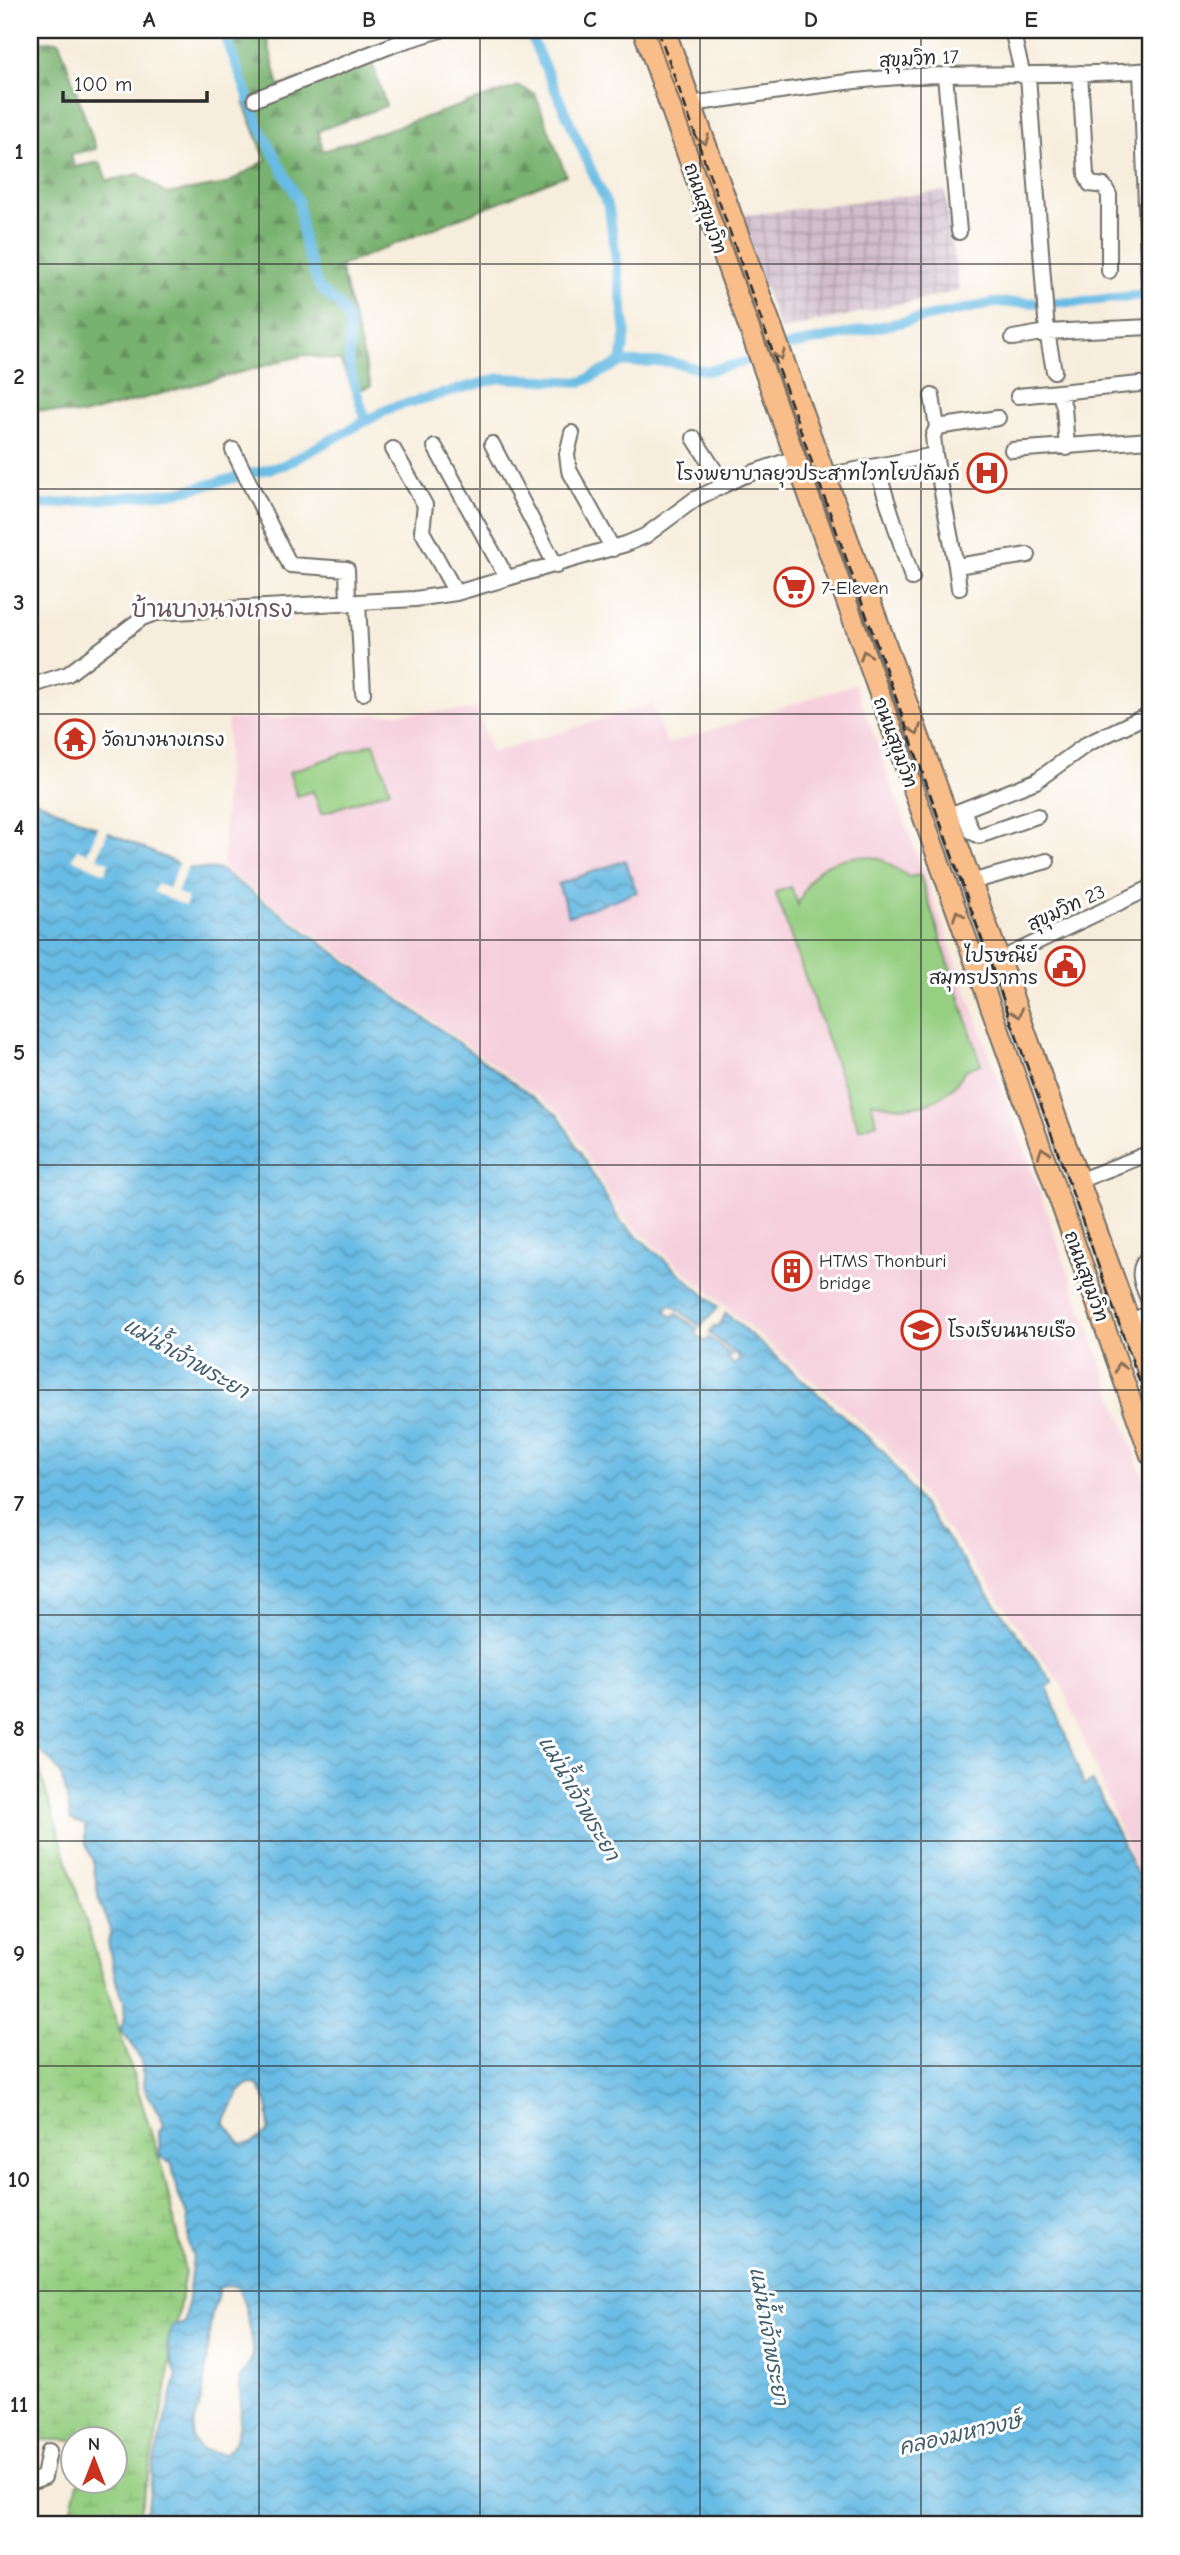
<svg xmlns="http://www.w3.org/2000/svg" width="1180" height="2555" font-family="'Comic Neue','Playpen Sans Thai',sans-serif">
  <defs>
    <pattern id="industrial-grid" width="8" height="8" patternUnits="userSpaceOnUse" patternTransform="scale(1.75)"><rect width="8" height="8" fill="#d1bdcc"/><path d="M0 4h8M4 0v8" fill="none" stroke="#aa9aa6"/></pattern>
    <pattern id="forest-firs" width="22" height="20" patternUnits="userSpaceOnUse" patternTransform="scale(1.75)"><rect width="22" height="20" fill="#78b270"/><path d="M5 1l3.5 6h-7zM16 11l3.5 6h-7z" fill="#63915c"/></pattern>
    <pattern id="wetland-marsh" width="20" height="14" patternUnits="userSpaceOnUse" patternTransform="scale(1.75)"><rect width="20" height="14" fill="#96cf82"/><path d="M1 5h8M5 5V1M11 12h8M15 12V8" fill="none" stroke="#81b270"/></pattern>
    <pattern id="water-waves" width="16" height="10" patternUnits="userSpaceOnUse" patternTransform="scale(1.75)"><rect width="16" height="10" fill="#68bbe4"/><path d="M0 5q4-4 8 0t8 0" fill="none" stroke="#5698b9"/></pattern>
  </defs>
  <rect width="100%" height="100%" fill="#fff"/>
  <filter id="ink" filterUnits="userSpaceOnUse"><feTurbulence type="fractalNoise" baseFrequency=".0143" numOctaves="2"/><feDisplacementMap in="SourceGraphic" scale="14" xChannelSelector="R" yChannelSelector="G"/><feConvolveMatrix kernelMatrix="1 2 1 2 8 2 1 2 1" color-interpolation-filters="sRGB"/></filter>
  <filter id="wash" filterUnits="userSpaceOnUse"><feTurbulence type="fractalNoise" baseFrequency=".00686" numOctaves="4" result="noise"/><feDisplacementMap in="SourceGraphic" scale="28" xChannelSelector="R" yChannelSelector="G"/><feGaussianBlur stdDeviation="1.57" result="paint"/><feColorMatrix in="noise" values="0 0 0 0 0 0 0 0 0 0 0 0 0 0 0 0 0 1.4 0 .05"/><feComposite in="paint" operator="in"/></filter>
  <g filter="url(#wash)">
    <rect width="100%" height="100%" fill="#f7eddc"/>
    <path fill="#f5cfdc" d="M855,684l295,813v377l-10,4 -78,-192 -178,-243 -261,-225 -61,-104 -339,-246 5,-148 246,-10 1,-4 17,47 160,-49 15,40z"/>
    <path fill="url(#industrial-grid)" d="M945,191l14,100 -179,39 -42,-114z"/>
    <path fill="url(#forest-firs)" stroke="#526e4e" stroke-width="2" d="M30,30h6l3,11h20l37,108 -25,5 3,13 26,-5 7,19 32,-7 27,20 60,-10 40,-24 -22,-56 9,-4 -27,-70h39l14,57 91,-31 16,50 -68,25 5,20 196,-65 16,8 31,81 -226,91 31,120 -16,5 -15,-30 -36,-6 -221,60 -53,-6z"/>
    <path fill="url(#wetland-marsh)" stroke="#607d56" stroke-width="2" d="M30,1753l6,6 128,416 21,96 -20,124 -26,121 -7,9h-64l10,-43h38v-42h-86z"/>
    <path fill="#96cf82" stroke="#607d56" stroke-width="2" d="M374,743l16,47 -69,24 -8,-23 -16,5 -8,-24z
      M860,856l19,2 30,19 11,-2 61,189 -16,6c-21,38 -55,42 -94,32l6,21 -18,6 -84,-237 16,-5 7,18c13,-35 24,-44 62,-49z"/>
    <path fill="url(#water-waves)" stroke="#4a7388" stroke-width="2" fill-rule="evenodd" d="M30,798l149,66 12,4 30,2 338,246 61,105 98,86 -17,20 -30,-23 -6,7 7,6 4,-4 22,16 -3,4 11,9 3,-4 22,17 -3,4 7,6 5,-7 -31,-25 6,-7 3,1 8,-14 158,139 169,231 -6,3 37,99 9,-4 49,104 -4,4 12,24v612h-1018l16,-18 5,-42 24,-90c-8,-19 -13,-28 -5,-48l13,-4 8,-66 -5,-15v-25l-11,-25 -5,-28 -12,-7 -1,-25 5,-9 -21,-38c4,-20 -9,-41 -23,-55l5,-12 -1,-18 -7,-15 -9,-42 3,-14 -12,-29 -6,-39 -8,-19v-17l-14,-5c-8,-38 -5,-54 -41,-75zM249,2083l8,2c10,14 14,31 11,47l-17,11 -10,1 -17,-21 15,-31zM227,2286l10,1c7,8 17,56 16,67 -2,10 -8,17 -14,25 3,22 5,63 -16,75l-23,-5 -8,-11c1,-15 7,-27 10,-42 5,-26 5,-51 9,-77 1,-12 8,-19 7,-31z
      M625,860l12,32 -68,24 -11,-32z"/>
    <path fill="#f7eddc" d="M99,825l10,4 -12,28 12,5 -4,11 -33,-14 5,-10 10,4z
      M180,861l9,3 -12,28 11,6 -3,8 -31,-14 3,-8 12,4z"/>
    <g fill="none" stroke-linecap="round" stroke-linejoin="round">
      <path stroke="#68bbe4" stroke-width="10" d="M223,30l37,98 38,72 6,44 15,44 21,18 9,16v45l17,54
        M788,346l206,-43 86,-1 70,-8
        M621,362h50l36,9 37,-9
        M30,506l149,-14 105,-27 106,-57 110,-30 82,4 39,-20 5,-29 -17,-124 -81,-179"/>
    </g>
  </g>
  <g filter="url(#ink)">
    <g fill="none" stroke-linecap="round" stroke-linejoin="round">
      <g stroke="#726f69" stroke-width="18">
        <path id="minor" d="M1012,30l11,46
          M1141,71l8,214
          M1080,73l6,102 4,9 14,2 5,9v76
          M945,75l14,157
          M1028,76l19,256 7,39
          M255,99l143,-56 43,-13
          M691,104c74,-10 149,-24 224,-28 78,-4 157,1 235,-6
          M1013,338l34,-6 103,-5
          M1059,392l5,15 3,41
          M932,396l5,31
          M1018,396l132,-13
          M572,433l-5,21 2,16 44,79
          M694,438l30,47
          M492,444l64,122
          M435,447l72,131
          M393,449l32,56 -3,26 34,62
          M233,450l57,115 57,4 1,35
          M1012,450l138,-10
          M935,455l21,111 72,-11
          M876,466l36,112
          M824,476l111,-21 -2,-19 4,-9 61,-9
          M956,566l3,22
          M358,604l5,89
          M30,686l38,-12 74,-56 13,-5 260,-14 41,-6 170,-49 19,-8 50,-37 48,-23 52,-18
          M963,810l9,22 7,4 58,-20
          M947,816l89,-35 51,-37 63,-30
          M971,882l76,-21
          M999,960l151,-72
          M1078,1181l72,-28
          M1150,1256c-17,13 -7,31 0,47
          M1131,1321l19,-8
          M30,2482l14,-5 5,-26"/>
      </g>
      <g stroke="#726f69" stroke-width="23">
        <path id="highway" d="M643,30l507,1424
          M665,30l485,1348"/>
      </g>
      <use href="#minor" stroke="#fff" stroke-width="14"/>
      <use href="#highway" stroke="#f8bd89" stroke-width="19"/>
      <path stroke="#2b2b2b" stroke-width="2.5" stroke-dasharray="10 5" stroke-linecap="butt" d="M658,30l492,1381"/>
    </g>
    <defs><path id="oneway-chevron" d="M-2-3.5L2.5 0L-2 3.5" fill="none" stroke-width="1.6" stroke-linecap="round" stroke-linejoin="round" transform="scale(1.75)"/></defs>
    <g stroke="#876d55">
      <use href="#oneway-chevron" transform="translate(704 140) rotate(70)"/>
      <use href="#oneway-chevron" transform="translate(780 355) rotate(70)"/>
      <use href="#oneway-chevron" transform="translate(865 655) rotate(-110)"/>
      <use href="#oneway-chevron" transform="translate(916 730) rotate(70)"/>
      <use href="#oneway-chevron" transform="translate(958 915) rotate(-110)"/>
      <use href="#oneway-chevron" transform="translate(1018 1013) rotate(70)"/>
      <use href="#oneway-chevron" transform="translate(1043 1152) rotate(-110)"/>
      <use href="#oneway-chevron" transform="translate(1120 1367) rotate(-109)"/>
    </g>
  </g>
  <path fill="none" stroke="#2b2b2b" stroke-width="2" stroke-opacity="0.55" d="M259,30v2495M480,30v2495M700,30v2495M921,30v2495M30,264h1120M30,489h1120M30,714h1120M30,940h1120M30,1165h1120M30,1390h1120M30,1615h1120M30,1841h1120M30,2066h1120M30,2291h1120"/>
  <defs>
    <g id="hospital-ring" transform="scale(2.0125)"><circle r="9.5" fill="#fff" stroke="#c8321e" stroke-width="1.5"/><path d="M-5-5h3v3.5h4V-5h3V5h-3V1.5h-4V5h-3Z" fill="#c8321e"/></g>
    <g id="supermarket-ring" transform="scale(2.0125)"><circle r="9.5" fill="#fff" stroke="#c8321e" stroke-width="1.5"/><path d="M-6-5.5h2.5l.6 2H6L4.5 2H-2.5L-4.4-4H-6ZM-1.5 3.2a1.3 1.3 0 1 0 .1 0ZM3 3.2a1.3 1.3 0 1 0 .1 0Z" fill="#c8321e"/></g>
    <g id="temple-ring" transform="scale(2.0125)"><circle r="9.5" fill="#fff" stroke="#c8321e" stroke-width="1.5"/><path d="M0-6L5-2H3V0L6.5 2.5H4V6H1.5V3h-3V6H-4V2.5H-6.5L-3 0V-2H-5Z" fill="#c8321e"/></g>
    <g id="civic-ring" transform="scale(2.0125)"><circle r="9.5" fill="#fff" stroke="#c8321e" stroke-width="1.5"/><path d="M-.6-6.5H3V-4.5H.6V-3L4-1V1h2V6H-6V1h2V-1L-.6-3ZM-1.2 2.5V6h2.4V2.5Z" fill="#c8321e"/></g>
    <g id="building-ring" transform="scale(2.0125)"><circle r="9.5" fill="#fff" stroke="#c8321e" stroke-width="1.5"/><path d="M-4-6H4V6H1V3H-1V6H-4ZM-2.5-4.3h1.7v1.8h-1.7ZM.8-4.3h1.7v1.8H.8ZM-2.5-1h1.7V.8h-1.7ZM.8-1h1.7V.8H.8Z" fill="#c8321e"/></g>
    <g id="university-ring" transform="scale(2.0125)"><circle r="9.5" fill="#fff" stroke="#c8321e" stroke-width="1.5"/><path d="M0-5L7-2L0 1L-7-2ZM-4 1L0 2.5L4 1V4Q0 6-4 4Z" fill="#c8321e"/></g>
  </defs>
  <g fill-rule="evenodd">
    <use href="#hospital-ring" x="987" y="473"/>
    <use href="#supermarket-ring" x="794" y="587"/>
    <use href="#temple-ring" x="75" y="739"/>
    <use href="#civic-ring" x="1065" y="966"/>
    <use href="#building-ring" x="792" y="1271"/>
    <use href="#university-ring" x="921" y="1330"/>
  </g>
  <g text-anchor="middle" stroke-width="6" stroke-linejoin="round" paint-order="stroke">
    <g font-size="19" fill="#2b2b2b" stroke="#fff">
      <text transform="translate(919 58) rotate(-3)" y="7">สุขุมวิท 17</text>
      <text transform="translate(706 208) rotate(71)" y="7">ถนนสุขุมวิท</text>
      <text transform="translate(896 742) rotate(70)" y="7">ถนนสุขุมวิท</text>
      <text transform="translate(1066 907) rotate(-25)" y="7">สุขุมวิท 23</text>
      <text transform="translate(1087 1276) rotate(70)" y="7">ถนนสุขุมวิท</text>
    </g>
    <g font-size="19" fill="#2b2b2b" stroke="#fff" text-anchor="start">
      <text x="960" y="480" text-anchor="end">โรงพยาบาลยุวประสาทไวทโยปถัมถ์</text>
      <text x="821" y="594">7-Eleven</text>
      <text x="102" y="746">วัดบางนางเกรง</text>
      <text x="1038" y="962" text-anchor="end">ไปรษณีย์<tspan x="1038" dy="22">สมุทรปราการ</tspan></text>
      <text x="819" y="1267">HTMS Thonburi<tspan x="819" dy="22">bridge</tspan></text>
      <text x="948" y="1337">โรงเรียนนายเรือ</text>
    </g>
    <g font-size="21" font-style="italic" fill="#405d6c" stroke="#fff">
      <text transform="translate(186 1358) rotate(30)" y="7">แม่น้ำเจ้าพระยา</text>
      <text transform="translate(579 1798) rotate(60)" y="7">แม่น้ำเจ้าพระยา</text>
      <text transform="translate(769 2336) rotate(80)" y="7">แม่น้ำเจ้าพระยา</text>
      <text transform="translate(960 2434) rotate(-13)" y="7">คลองมหาวงษ์</text>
    </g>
    <g font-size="23" fill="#6a525a" stroke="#fff">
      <text x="212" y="617">บ้านบางนางเกรง</text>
    </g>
  </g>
  <rect width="1180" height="2555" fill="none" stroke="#fff" stroke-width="77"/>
  <g transform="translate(94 2460)"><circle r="33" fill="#ffffff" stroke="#aaaaaa" stroke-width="2"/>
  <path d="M0-5L12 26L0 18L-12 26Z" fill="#c8321e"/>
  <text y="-10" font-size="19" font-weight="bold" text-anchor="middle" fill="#2b2b2b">N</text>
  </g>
  <path d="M63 91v10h144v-10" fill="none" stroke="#2b2b2b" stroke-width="3.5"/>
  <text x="74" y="91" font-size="21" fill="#2b2b2b" stroke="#ffffff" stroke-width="5" paint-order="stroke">100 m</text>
  <rect x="38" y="38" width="1104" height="2478" fill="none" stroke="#2b2b2b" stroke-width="2.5"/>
  <g font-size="23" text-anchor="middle" font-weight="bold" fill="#2b2b2b">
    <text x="149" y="27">A</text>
    <text x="369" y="27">B</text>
    <text x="590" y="27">C</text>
    <text x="811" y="27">D</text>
    <text x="1031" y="27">E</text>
    <text x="19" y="159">1</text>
    <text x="19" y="384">2</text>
    <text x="19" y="610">3</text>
    <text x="19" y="835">4</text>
    <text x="19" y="1060">5</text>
    <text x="19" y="1285">6</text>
    <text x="19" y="1511">7</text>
    <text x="19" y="1736">8</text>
    <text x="19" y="1961">9</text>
    <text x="19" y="2187">10</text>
    <text x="19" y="2412">11</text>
  </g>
</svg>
